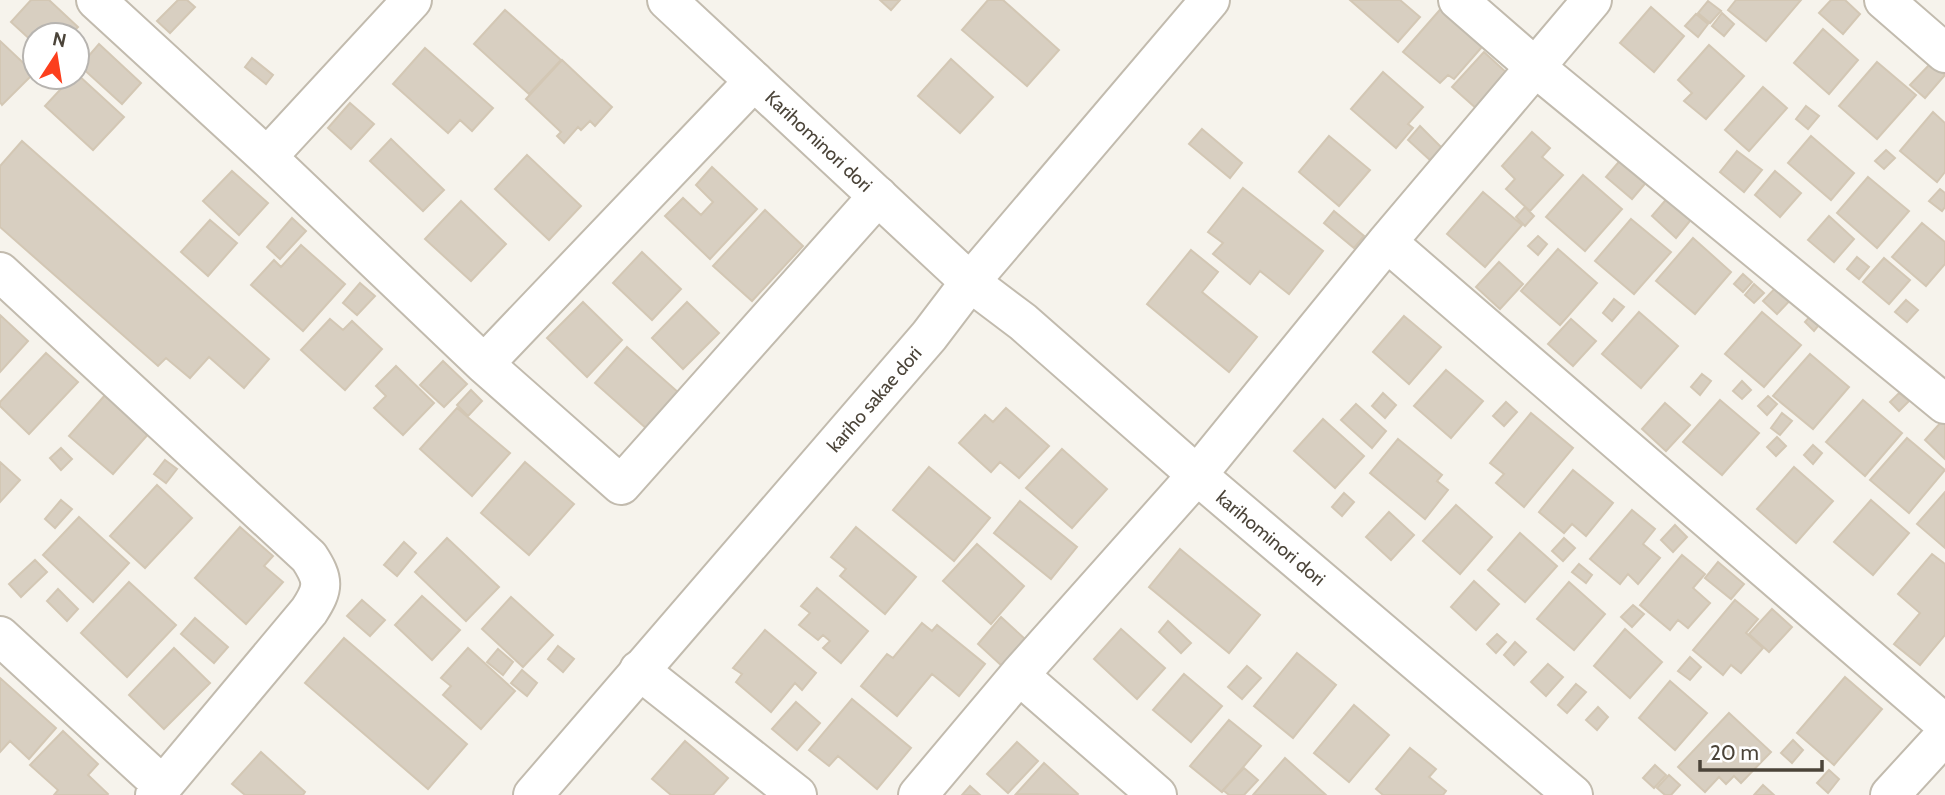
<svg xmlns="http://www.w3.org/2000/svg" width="1945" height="795" font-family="Cabin,sans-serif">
  <rect width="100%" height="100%" fill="#f6f3ec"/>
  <path fill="#d8cfc1" stroke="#d3c7b4" stroke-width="2" d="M31,0h18l29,27 -8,8h-35v9l-24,-22z
    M178,0h9l8,7 -25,26 -13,-12z
    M880,0h20l-9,10z
    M988,0h15l56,50 -32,36 -65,-56z
    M1350,0h50l20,17 -22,25z
    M1736,0h65l-35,41 -38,-31z
    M1831,0h14l15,14 -17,20 -24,-21z
    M1708,1l13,10 -11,12 -12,-10z
    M1445,4l43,36 -34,39 -6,-4 -8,8 -37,-31z
    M1651,7l33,29 -30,36 -34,-29z
    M505,10l56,50 -32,34 -55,-50z
    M1722,13l12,11 -10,12 -12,-10z
    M1696,14l12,10 -10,13 -13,-11z
    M1823,29l35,31 -29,34 -35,-31z
    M0,41l34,32 -32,32 -2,-3z
    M99,44l42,39 -19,21 -42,-38z
    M1709,45l35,31 -38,43 -22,-18 8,-8 -14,-13z
    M425,48l68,60 -21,23 -12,-11 -12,13 -55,-49z
    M1484,52l24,22 -31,35 -25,-22z
    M252,58l21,17 -7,9 -21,-17z
    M951,59l42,38 -33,36 -42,-37z
    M562,60l50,47 -17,19 -5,-5 -9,9 -3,-3 -14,16 -7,-7 4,-4 -35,-33z
    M1877,62l39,33 -39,44 -38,-33z
    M1931,63l14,12 -20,23 -15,-13z
    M1383,72l40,35 -15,17 5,4 -17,20 -45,-39z
    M77,74l47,43 -31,33 -48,-44 27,-29h5z
    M1763,87l24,21 -38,43 -24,-21z
    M350,103l24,21 -23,25 -23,-21z
    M1806,106l13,10 -11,13 -12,-10z
    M1933,112l12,11v49l-8,10 -37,-31z
    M1420,126l22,22 -12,12 -22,-20z
    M1202,129l40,34 -12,15 -41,-34z
    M1532,132l18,16 -8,9 21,18 -33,36 -24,-22 9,-10 -13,-13z
    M1329,136l41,34 -31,36 -40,-34z
    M1811,136l43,37 -23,27 -43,-37z
    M391,139l53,51 -21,21 -53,-50z
    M22,141l247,218 -25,29 -35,-31 -19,21 -24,-20 -8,8 -158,-139v-61z
    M1886,150l9,8 -11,11 -9,-8z
    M1737,151l25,19 -18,22 -24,-20z
    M527,155l54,51 -32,34 -54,-51z
    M1623,157l26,22 -17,20 -26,-22z
    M712,167l45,42 -47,50 -45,-43 18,-18 18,17 12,-13 -17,-17z
    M232,171l36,32 -29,32 -36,-34z
    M1775,171l26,22 -21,24 -25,-22z
    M1583,175l39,34 -37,42 -39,-34z
    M1868,177l41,34 -32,37 -40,-35z
    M1243,188l80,63 -34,43 -29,-23 -10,13 -37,-30 10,-11 -15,-11z
    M1940,189l5,4v14l-3,4 -13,-10z
    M1483,192l39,33 -37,42 -38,-33z
    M1670,195l24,21 -18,22 -24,-22z
    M461,201l45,43 -35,37 -46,-42z
    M1525,207l9,9 -9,10 -9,-9z
    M765,210l38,36 -51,55 -39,-35z
    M1334,211l30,25 -10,12 -30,-25z
    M1829,216l25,23 -20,23 -26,-22z
    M292,218l14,13 -26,28 -13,-12z
    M1631,219l40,33 -37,42 -39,-33z
    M210,220l27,23 -29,33 -27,-24z
    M1922,223l23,19v22l-19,22 -34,-29z
    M1538,236l9,8 -9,11 -10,-9z
    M1693,238l38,34 -36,42 -39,-33z
    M301,245l44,39 -42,47 -52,-46 23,-25 7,7z
    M1558,249l39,34 -37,42 -39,-34z
    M1191,250l27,22 -16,20 55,45 -28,35 -82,-68z
    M642,252l39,37 -29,31 -39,-37z
    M1857,257l12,10 -10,12 -12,-10z
    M1884,258l26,22 -21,24 -26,-22z
    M1499,262l24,22 -23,25 -24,-22z
    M1743,274l9,8 -9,10 -9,-8z
    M360,283l15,13 -18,19 -14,-12z
    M1780,283l15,12 -18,19 -14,-13z
    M1754,284l10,9 -10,10 -9,-8z
    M1614,299l10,8 -12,14 -9,-8z
    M1906,300l12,10 -11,12 -12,-10z
    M583,302l39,38 -35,37 -40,-39z
    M687,302l32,31 -36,36 -31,-31z
    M1639,312l39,34 -37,42 -39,-34z
    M1762,312l39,33 -37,42 -39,-33z
    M1814,312l9,8 -9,11 -9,-9z
    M0,315l28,26 -28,31z
    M1404,316l37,31 -32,37 -36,-32z
    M330,319l13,11 9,-9 30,28 -37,41 -44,-40z
    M1571,319l25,22 -23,25 -25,-22z
    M627,347l52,46 -32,36 -52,-46z
    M46,353l32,29 -49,52 -29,-28v-4z
    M1810,354l39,33 -36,42 -40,-33z
    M443,361l24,23 -23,23 -24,-22z
    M396,366l38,37 -31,32 -29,-27 12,-12 -10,-10z
    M1446,370l37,31 -32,37 -37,-32z
    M1702,374l9,7 -11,14 -9,-8z
    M1742,381l9,9 -9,9 -9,-8z
    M471,390l11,11 -14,15 -11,-11z
    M1383,393l13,12 -11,13 -13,-12z
    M1899,393l10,8 -10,10 -9,-9z
    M106,394l44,38 -37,42 -44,-38z
    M1768,396l9,8 -10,11 -9,-9z
    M1720,400l39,33 -37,42 -39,-33z
    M1863,400l39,33 -37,43 -39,-34z
    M1506,402l11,10 -13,14 -11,-10z
    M1665,403l25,22 -24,26 -24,-22z
    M1356,404l30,27 -14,17 -31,-28z
    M457,408l53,45 -38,43 -52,-47z
    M1006,408l43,38 -30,32 -19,-16 -9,10 -32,-29 26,-28 8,7z
    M1531,413l42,35 -49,59 -28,-24 8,-9 -14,-11z
    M1782,413l10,8 -12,14 -9,-7z
    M1323,419l41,37 -29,32 -41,-37z
    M1943,420l2,2v37l-20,-19z
    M1777,437l9,9 -10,10 -9,-9z
    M1907,438l38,32 -36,43 -39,-33z
    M1398,439l44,36 -5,6 11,9 -23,29 -55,-46z
    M1813,445l9,8 -9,11 -9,-9z
    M61,448l11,11 -11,11 -11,-12z
    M1062,449l45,40 -35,39 -46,-40z
    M165,460l12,9 -11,14 -12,-9z
    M0,462l20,18 -20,22z
    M525,462l49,42 -45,51 -48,-42z
    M929,467l61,51 -36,43 -61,-51z
    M1794,467l39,34 -37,42 -39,-34z
    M1573,470l40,33 -27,33 -14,-12 -8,9 -25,-21z
    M157,485l35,33 -47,50 -35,-32z
    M1945,492v56l-28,-24z
    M1344,493l10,9 -12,14 -10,-9z
    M61,500l11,9 -17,19 -10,-9z
    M1871,500l38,33 -36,42 -39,-33z
    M1020,501l57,46 -26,32 -57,-46z
    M1456,505l36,32 -32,37 -37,-33z
    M1632,510l23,19 -12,15 17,14 -22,26 -10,-10 -8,10 -30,-25z
    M1389,512l25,23 -23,25 -25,-23z
    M79,517l50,46 -36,39 -50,-47z
    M1675,525l12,12 -14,15 -12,-12z
    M240,527l33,29 -9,10 19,16 -37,42 -51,-46z
    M856,527l60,50 -31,37 -45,-38 6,-7 -15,-12z
    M1520,533l37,33 -32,36 -37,-32z
    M447,538l52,49 -33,34 -51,-49z
    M1564,538l11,10 -12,13 -11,-10z
    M404,542l12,11 -19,23 -13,-11z
    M977,544l47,42 -33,38 -48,-43z
    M1180,549l80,66 -31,38 -80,-66z
    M1932,554l13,10v71l-25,30 -26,-21 26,-31 -22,-19z
    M1682,555l23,19 -12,14 17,15 -22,25 -10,-8 -8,10 -30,-25z
    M35,560l12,12 -26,25 -12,-13z
    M1718,562l26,22 -13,15 -26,-21z
    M1579,564l13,11 -6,8 -14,-11z
    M1474,581l25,23 -23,26 -25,-23z
    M129,582l47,43 -49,52 -46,-44z
    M1569,582l36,32 -31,36 -37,-31z
    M817,588l51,43 -27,32 -18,-15 7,-7 -7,-6 -5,5 -19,-15 11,-12 -9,-7z
    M58,589l20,20 -11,12 -20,-20z
    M422,596l38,34 -28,30 -37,-35z
    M511,597l42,38 -30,32 -41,-38z
    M362,600l23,20 -15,16 -23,-20z
    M1735,600l23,19 -12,14 17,15 -22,25 -10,-8 -8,10 -30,-25z
    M1633,605l11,9 -12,13 -11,-10z
    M1772,609l20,18 -23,25 -20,-18z
    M1001,617l24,22 -23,27 -24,-22z
    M195,618l33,29 -14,16 -33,-29z
    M1168,621l23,22 -10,10 -22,-21z
    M922,623l10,8 5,-6 48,39 -26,32 -27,-22 -35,42 -36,-30 26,-32 6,4z
    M1121,629l44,39 -28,31 -43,-40z
    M1625,629l37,33 -32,36 -36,-32z
    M765,630l51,43 -14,17 -7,-7 -24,29 -35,-30 6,-8 -9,-6z
    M1497,634l9,8 -10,11 -9,-9z
    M344,638l123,106 -39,45 -123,-106z
    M1515,642l11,10 -12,13 -10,-10z
    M558,646l16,13 -11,13 -15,-13z
    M174,648l36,35 -46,46 -35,-34z
    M468,648l47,43 -34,38 -38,-34 8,-9 -10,-8z
    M498,649l15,13 -10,13 -16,-13z
    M1297,653l39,32 -43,53 -39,-32z
    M1690,657l11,10 -11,13 -12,-9z
    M1548,664l15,13 -17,19 -15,-14z
    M1247,666l14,12 -19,21 -14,-12z
    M522,670l15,13 -10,13 -16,-13z
    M1184,674l38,32 -31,36 -38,-32z
    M1845,677l37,32 -48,56 -37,-32z
    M0,678l56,50 -27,31 -19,-18 -10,11z
    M1670,681l37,32 -32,37 -36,-32z
    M1576,684l10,8 -19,21 -9,-8z
    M852,699l59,49 -34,41 -39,-33 -9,10 -20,-16z
    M796,702l24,21 -23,27 -25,-21z
    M1354,705l35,30 -40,47 -35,-29z
    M1598,707l10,10 -11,13 -11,-10z
    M1729,713l42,39 -30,31 -7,-7 -8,8 -7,-7 -14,15 -27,-25z
    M1229,720l32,26 -39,46 -32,-26z
    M63,731l35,33 -10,11 20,19 -1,1h-53l4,-5 -28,-25z
    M1793,740l10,10 -11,13 -11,-10z
    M685,741l43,37 -15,17h-42l-19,-16z
    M1017,742l21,19 -30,32 -21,-19z
    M1410,748l26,21 -7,8 17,14 -3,4h-60l-7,-6z
    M261,752l44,40 -2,3h-58l-13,-11z
    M1285,758l41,37h-73z
    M1044,763l34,31 -1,1 -61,-1z
    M1655,765l11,10 -12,13 -11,-10z
    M1244,768l14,12 -14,15h-15l-6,-5z
    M1829,770l10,9 -11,14 -11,-10z
    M1669,775l11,10 -9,10h-6l-8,-7z
    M1763,785l11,10h-20z
    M970,786l10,9h-18z"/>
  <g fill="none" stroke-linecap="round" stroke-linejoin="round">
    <g stroke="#c2bbae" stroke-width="42">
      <path id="minor" d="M96,0l171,157 217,207 137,121 257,-289
        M1458,0l77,67 410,337
        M1884,0l61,53
        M267,157l145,-157
        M1387,242l558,482
        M0,272l309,285c15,23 15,31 0,54l-154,184
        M484,364l270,-283
        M0,636l163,150
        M639,670l158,125
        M1019,675l138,120
        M918,795l101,-120 178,-200 190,-233 205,-242
        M1890,795l55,-60"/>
    </g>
    <g stroke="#c2bbae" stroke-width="42">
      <path id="tertiary" d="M667,0l303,282 53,40 174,153 376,320
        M533,795l396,-459 41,-54 240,-282"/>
    </g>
    <use href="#minor" stroke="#fff" stroke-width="38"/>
    <use href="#tertiary" stroke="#fff" stroke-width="38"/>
  </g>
  <g text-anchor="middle" stroke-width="5" stroke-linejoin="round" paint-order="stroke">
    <g font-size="19" fill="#4b4439" stroke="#fff">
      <text transform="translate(819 141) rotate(43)" y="7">Karihominori dori</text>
      <text transform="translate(874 399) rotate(-49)" y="7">kariho sakae dori</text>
      <text transform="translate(1271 538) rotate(40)" y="7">karihominori dori</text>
    </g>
  </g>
  <g transform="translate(56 56) rotate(12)"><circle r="33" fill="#ffffff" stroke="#b7b4b0" stroke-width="2"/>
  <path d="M0-5L12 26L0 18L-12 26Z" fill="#fc3f1d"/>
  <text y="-10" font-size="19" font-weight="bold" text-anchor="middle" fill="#4b4439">N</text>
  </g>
  <path d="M1700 760v10h122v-10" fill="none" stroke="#4b4439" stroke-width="3.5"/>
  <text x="1710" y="760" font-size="21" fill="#4b4439" stroke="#ffffff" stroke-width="5" paint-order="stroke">20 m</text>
</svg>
